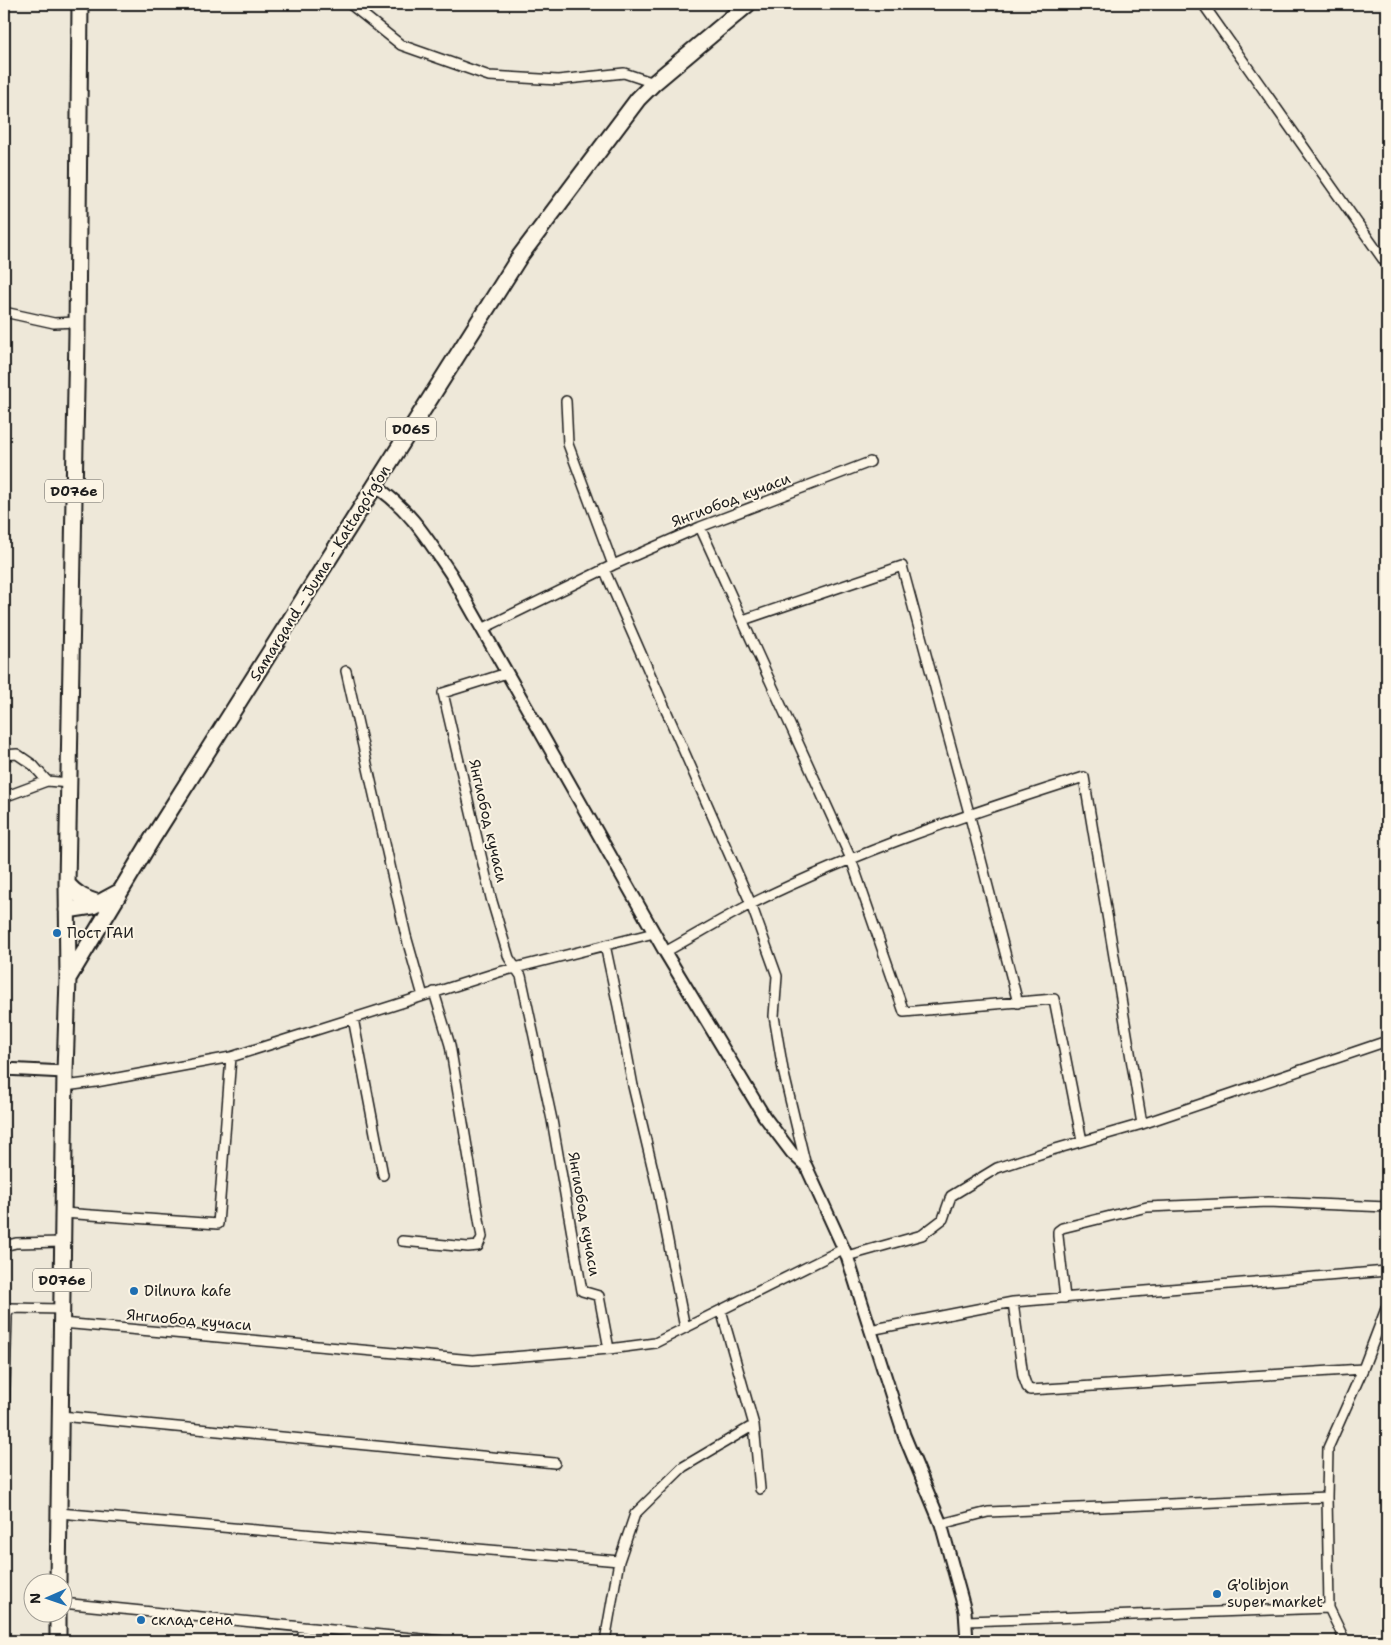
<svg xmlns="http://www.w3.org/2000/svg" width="1391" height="1645" font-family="'Shantell Sans',sans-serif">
  <rect width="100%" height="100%" fill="#eee8d9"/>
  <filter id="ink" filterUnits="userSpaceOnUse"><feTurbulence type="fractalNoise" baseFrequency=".02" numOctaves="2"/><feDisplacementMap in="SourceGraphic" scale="10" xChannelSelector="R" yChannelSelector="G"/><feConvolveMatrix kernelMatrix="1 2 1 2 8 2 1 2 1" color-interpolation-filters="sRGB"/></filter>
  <g filter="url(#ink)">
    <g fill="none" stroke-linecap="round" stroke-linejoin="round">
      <g stroke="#1c1c1c" stroke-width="12">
        <path id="minor" d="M350,4l51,41 88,31 69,4 66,-7 30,10
          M1203,4l184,261
          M4,312l50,11 23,-1
          M566,401l2,43 45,121
          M700,527l151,332 53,153 150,-13 28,142
          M604,569l147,335 26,72 -3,40 9,54 23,96
          M743,620l159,-54 67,247 49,190
          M482,629l131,-64 87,-38 170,-65
          M346,671l60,265 17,60
          M507,673l-64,20 48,205 18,60 12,18 31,144 30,171 17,5 10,53
          M4,755l13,-1 16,11 14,16
          M4,797l43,-16 22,2
          M605,945l13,61 15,80 26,109 26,133
          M665,952c29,-16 57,-33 86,-48 107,-53 220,-91 333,-127l58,347 -90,26 -55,18 -46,28 -8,23 -21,16 -75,21
          M353,1018l30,157
          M65,1086l31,-4 135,-25 268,-85 155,-39
          M1142,1124l245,-83
          M63,1213l155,11 13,-167
          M402,1241l66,6 10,-1 4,-9 -32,-192 -16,-53
          M4,1246l12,-3 47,-1
          M1065,1298l-7,-62v-5l4,-3 85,-21 121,-5 119,5
          M1013,1302l10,74 4,11 3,3 333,-21
          M62,1323l411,37 136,-11 46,-6 188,-94
          M870,1330l143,-28 374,-31
          M61,1416l494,47
          M4,1425l3,-110 3,-7 52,1
          M754,1425l6,64
          M59,1513l560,48
          M941,1524l47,-12 339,-15
          M62,1603l380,38
          M966,1621l363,-13
          M302,1641l2,-13
          M605,1641l14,-80 16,-47 48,-47 71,-42 -33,-115
          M1345,1641l-16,-33 -2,-111 1,-49 35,-79 24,-63"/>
      </g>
      <g stroke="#1c1c1c" stroke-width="15">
        <path id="tertiary" d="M375,486c35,23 53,54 76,88l214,378 99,164 28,37 14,13 41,90 57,179 37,89 24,87 2,30
          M4,1069l61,3"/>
      </g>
      <g stroke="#1c1c1c" stroke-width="19">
        <path id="primary" d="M67,884c10,11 18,15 32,19
          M67,910l26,-4 24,-13
          M69,977l83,-138 368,-583 118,-157 16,-16 94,-79
          M58,1582l7,-510 3,-94 -1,-94 10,-551 3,-329
          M58,1641v-29"/>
      </g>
      <use href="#minor" stroke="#fcf5e5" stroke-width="9"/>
      <use href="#tertiary" stroke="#fcf5e5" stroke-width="11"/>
      <use href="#primary" stroke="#fcf5e5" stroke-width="15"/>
    </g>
  </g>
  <g fill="#1f6fb2" stroke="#fcf5e5" stroke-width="2">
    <circle cx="57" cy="933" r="5"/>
    <circle cx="134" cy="1291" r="5"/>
    <circle cx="1217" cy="1594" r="5"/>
    <circle cx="141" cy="1620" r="5"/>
  </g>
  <g text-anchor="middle" stroke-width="4" stroke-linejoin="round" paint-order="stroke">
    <g fill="#fcf5e5" stroke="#5f5d58" stroke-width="1">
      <rect x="386" y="417.5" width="50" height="23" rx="4"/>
      <rect x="45" y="479.5" width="58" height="23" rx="4"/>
      <rect x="33" y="1268.5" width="58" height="23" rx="4"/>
    </g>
    <g font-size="14" font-weight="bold" fill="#1c1c1c">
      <text x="411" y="434">D065</text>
      <text x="74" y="496">D076e</text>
      <text x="62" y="1285">D076e</text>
    </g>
    <g font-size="15" fill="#1c1c1c" stroke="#fcf5e5">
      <text transform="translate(731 500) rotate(-21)" y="5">Янгиобод кучаси</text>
      <text transform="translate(320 573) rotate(-58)" y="5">Samarqand - Juma - Kattaqo‘rg‘on</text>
      <text transform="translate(488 821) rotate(77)" y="5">Янгиобод кучаси</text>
      <text transform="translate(584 1214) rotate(80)" y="5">Янгиобод кучаси</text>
      <text transform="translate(189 1320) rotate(5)" y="5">Янгиобод кучаси</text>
    </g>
    <g font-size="15" fill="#1c1c1c" stroke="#fcf5e5" text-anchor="start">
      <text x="67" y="938">Пост ГАИ</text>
      <text x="144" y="1296">Dilnura kafe</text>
      <text x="1227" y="1590">G'olibjon<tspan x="1227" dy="17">super market</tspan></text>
      <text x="151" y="1625">склад сена</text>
    </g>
  </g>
  <rect width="1391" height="1645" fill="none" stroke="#fcf5e5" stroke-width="20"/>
  <rect x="10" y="10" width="1371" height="1625" fill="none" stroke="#1c1c1c" stroke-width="2" filter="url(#ink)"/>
  <g transform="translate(48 1598) rotate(268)"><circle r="24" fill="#fcf5e5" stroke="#a29e95"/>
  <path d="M0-4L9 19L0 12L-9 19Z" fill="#1f6fb2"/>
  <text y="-8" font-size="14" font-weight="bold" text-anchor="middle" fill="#1c1c1c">N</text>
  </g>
</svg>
